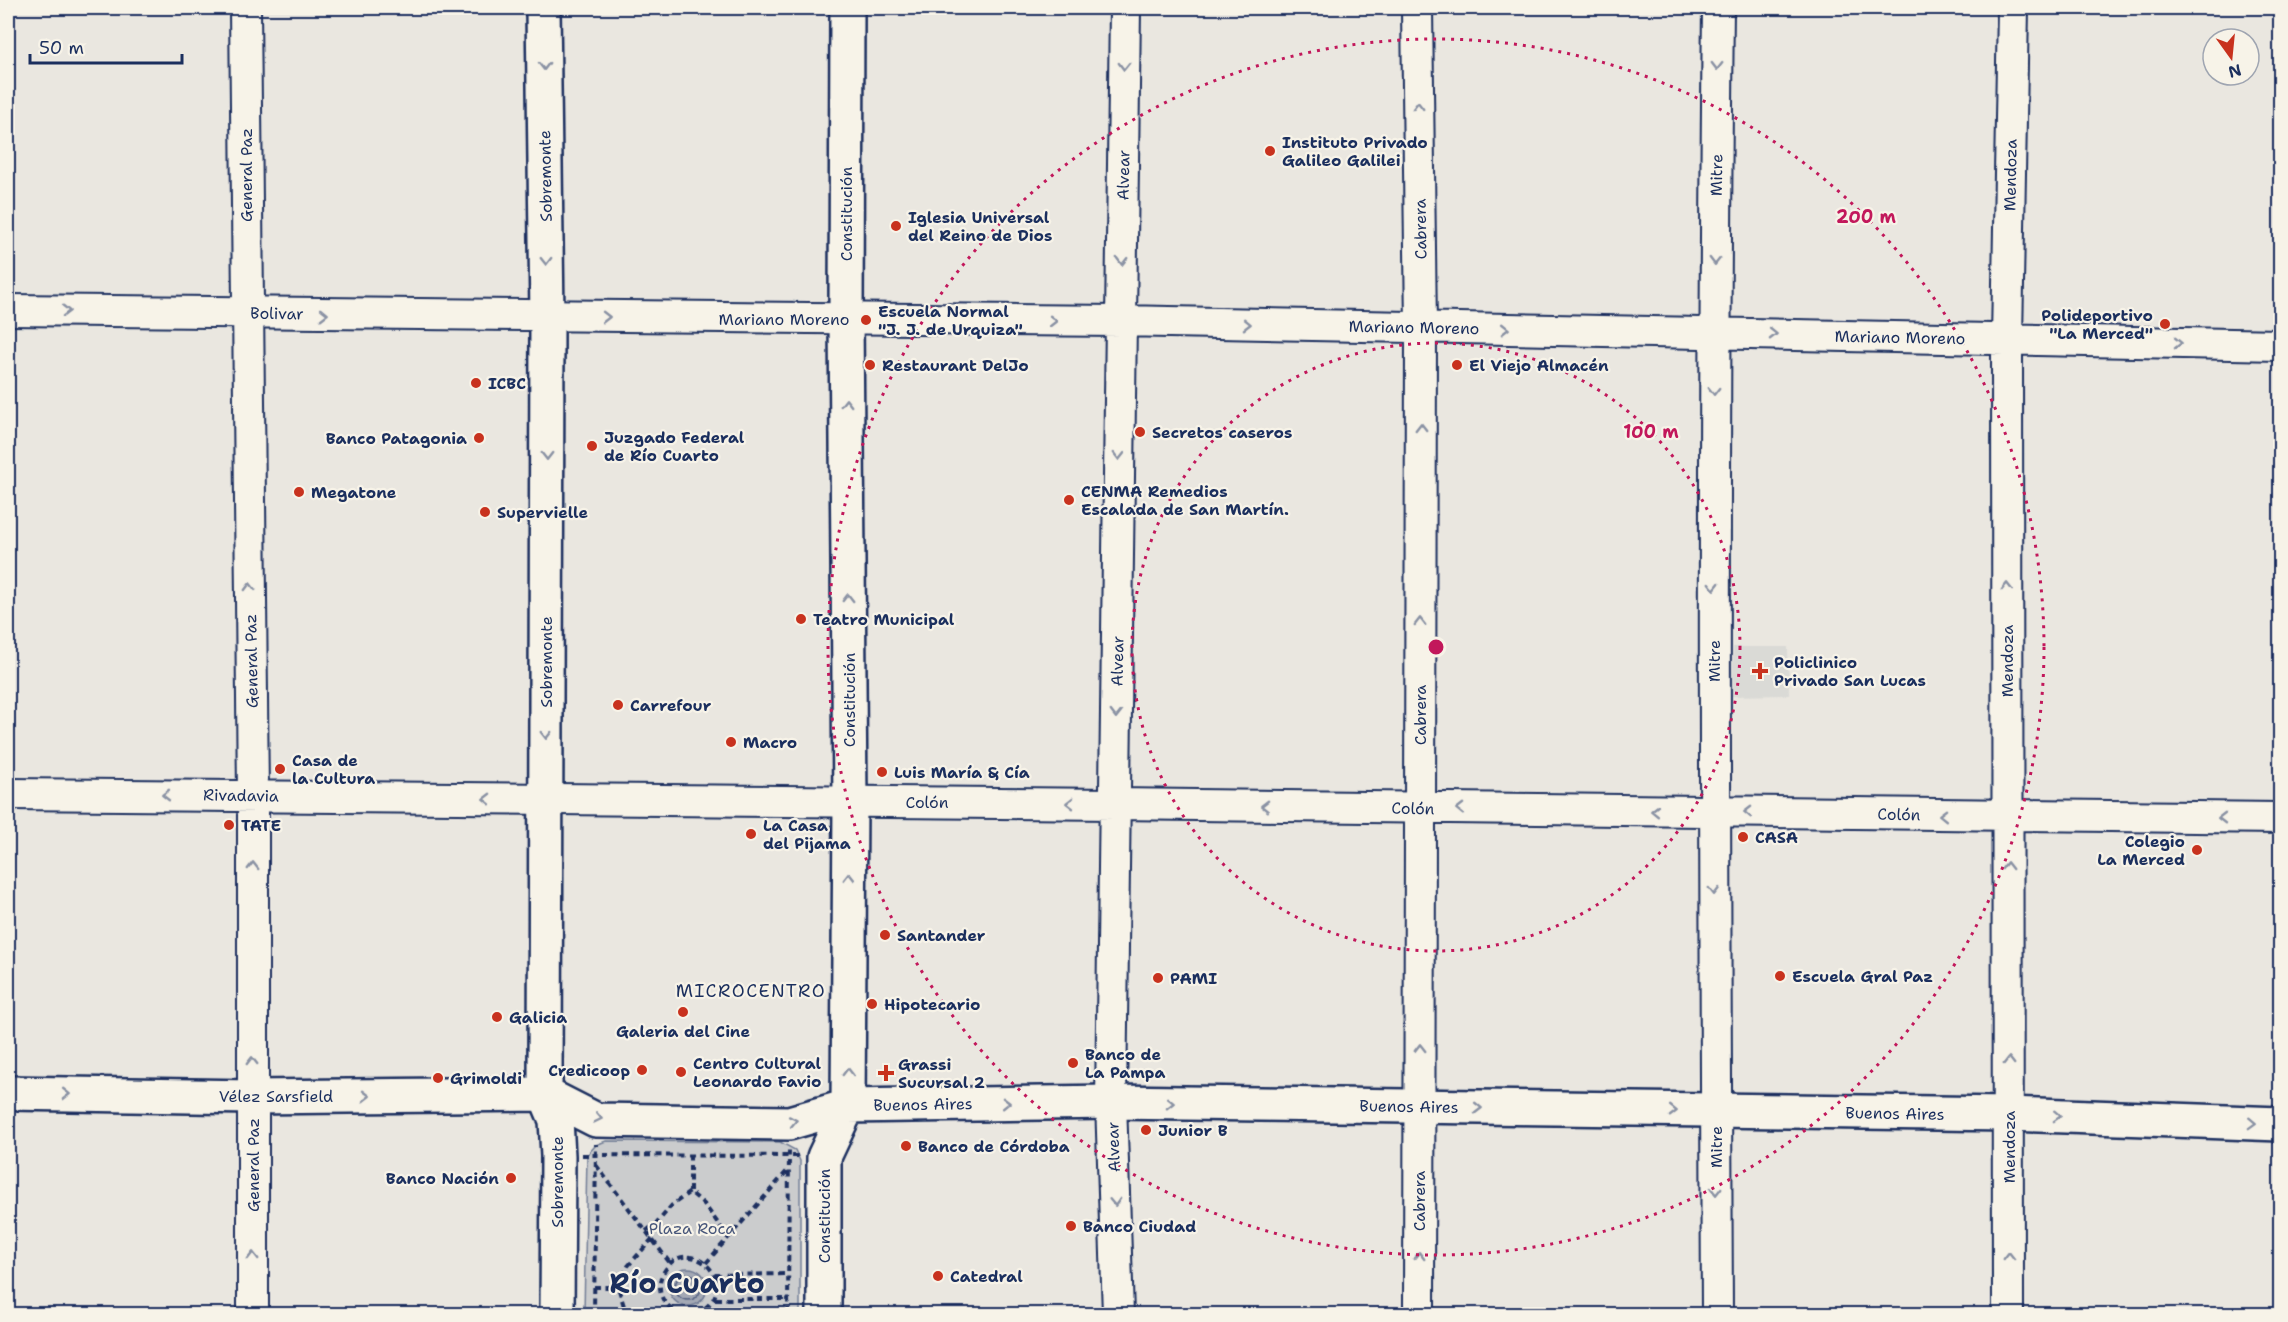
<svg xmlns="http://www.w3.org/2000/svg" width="2288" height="1322" font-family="'Shantell Sans',sans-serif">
  <rect width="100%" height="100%" fill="#eae7e0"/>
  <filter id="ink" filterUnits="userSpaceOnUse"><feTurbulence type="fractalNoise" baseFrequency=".0167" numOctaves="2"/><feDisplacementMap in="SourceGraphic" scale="12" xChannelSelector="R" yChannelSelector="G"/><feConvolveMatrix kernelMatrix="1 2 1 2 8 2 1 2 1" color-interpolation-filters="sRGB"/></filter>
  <g filter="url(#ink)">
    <path fill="#dadad6" d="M1733,647h55l1,48 -57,1z"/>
    <path fill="#cbcccd" stroke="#737e96" stroke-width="1.5" d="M606,1141l174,1 15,8 5,11v153h-216l3,-159 9,-10z"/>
    <path fill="#a3a8b4" stroke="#6d7892" stroke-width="1.5" d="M669 1287a19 19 0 1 1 38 0a19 19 0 1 1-38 0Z"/>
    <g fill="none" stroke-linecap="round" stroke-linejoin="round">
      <path stroke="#515f80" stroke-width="1.5" d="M675 1287a13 13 0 1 1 26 0a13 13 0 1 1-26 0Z"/>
      <g stroke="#1b2f5e" stroke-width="34">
        <path id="minor" d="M245,8l8,787v519
          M1417,8l4,320 -2,986
          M8,310l1113,11 1159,24
          M8,794l1107,10 1165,14
          M1118,1314l-7,-212 14,-1094
          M1717,1314c-2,-435 -4,-871 1,-1306
          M2008,1314l-1,-975 6,-331"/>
      </g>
      <g stroke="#1b2f5e" stroke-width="38">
        <path id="major" d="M543,8l4,309 -2,777 11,26 2,36 -1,158
          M8,1093l244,4 293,-3 51,26 193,3 59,-17 263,-4 898,12 271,10
          M824,1314v-157l24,-51 2,-304 -4,-483 1,-311"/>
      </g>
      <path stroke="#1b2f5e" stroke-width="4" stroke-dasharray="6 4.5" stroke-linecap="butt" d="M582,1155l218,1
        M596,1165l74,98
        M690,1192v-36
        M646,1231l11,-8 15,-18 18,-13 14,12 24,33
        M706,1263l83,-94
        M715,1275l73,-1
        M594,1287h24
        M715,1299h73
        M706,1309l5,5
        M594,1314l2,-170
        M630,1314l-6,-8 -6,-19 10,-21 24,-27
        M665,1314l5,-5
        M682,1314c-12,-5 -22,-12 -22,-27 -1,-8 3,-15 8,-21 25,-31 79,23 27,48
        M788,1314l1,-167"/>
      <use href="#minor" stroke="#f7f3e8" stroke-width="30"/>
      <use href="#major" stroke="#f7f3e8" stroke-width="33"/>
    </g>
    <defs><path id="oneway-chevron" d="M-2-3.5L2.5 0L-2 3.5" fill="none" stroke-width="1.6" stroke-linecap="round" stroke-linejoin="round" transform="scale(1.5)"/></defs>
    <g stroke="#8991a3">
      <use href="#oneway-chevron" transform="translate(544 66) rotate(89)"/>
      <use href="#oneway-chevron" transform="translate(1124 66) rotate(91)"/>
      <use href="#oneway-chevron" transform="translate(1717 66) rotate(91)"/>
      <use href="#oneway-chevron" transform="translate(1418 106) rotate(-91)"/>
      <use href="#oneway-chevron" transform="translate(546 261) rotate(89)"/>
      <use href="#oneway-chevron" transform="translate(1122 261) rotate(91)"/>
      <use href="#oneway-chevron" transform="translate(1715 261) rotate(91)"/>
      <use href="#oneway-chevron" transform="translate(66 311) rotate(1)"/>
      <use href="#oneway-chevron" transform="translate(324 314) rotate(1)"/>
      <use href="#oneway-chevron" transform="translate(606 317)"/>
      <use href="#oneway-chevron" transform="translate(1053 321)"/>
      <use href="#oneway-chevron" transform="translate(1247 324) rotate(1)"/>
      <use href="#oneway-chevron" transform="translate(1505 329) rotate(1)"/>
      <use href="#oneway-chevron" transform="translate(1773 334) rotate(1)"/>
      <use href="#oneway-chevron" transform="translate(2178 343) rotate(1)"/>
      <use href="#oneway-chevron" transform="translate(1714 391) rotate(90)"/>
      <use href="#oneway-chevron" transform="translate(846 403) rotate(-90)"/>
      <use href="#oneway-chevron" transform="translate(1421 427) rotate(-90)"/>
      <use href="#oneway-chevron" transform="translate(547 456) rotate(90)"/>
      <use href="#oneway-chevron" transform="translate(1119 456) rotate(91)"/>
      <use href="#oneway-chevron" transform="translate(1714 586) rotate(90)"/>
      <use href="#oneway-chevron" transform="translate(250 587) rotate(-91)"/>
      <use href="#oneway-chevron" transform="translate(2007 587) rotate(-90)"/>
      <use href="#oneway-chevron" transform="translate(848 598) rotate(-90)"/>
      <use href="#oneway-chevron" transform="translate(1420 622) rotate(-90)"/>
      <use href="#oneway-chevron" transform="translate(1116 714) rotate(91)"/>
      <use href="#oneway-chevron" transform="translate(546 735) rotate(90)"/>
      <use href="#oneway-chevron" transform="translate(166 795) rotate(-180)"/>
      <use href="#oneway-chevron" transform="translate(487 799) rotate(-179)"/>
      <use href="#oneway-chevron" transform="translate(1070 803) rotate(-180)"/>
      <use href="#oneway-chevron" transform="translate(1265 806) rotate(-179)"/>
      <use href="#oneway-chevron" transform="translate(1460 809) rotate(-179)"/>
      <use href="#oneway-chevron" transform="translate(1655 811) rotate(-179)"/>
      <use href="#oneway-chevron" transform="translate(1748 812) rotate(-179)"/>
      <use href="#oneway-chevron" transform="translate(1943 815) rotate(-179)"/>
      <use href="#oneway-chevron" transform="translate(2222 818) rotate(-180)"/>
      <use href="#oneway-chevron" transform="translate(253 866) rotate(-90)"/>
      <use href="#oneway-chevron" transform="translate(2007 866) rotate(-90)"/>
      <use href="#oneway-chevron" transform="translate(849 877) rotate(-90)"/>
      <use href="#oneway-chevron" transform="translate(1714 891) rotate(90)"/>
      <use href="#oneway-chevron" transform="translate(1420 1048) rotate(-90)"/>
      <use href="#oneway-chevron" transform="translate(252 1061) rotate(-90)"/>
      <use href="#oneway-chevron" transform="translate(2009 1061) rotate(-90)"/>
      <use href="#oneway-chevron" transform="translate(848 1072) rotate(-90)"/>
      <use href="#oneway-chevron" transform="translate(66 1094) rotate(1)"/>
      <use href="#oneway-chevron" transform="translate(366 1096)"/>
      <use href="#oneway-chevron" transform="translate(1006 1103) rotate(-1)"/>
      <use href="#oneway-chevron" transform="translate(1170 1103) rotate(1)"/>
      <use href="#oneway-chevron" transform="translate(1478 1108) rotate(1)"/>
      <use href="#oneway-chevron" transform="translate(1673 1111) rotate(1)"/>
      <use href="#oneway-chevron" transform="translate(2057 1116) rotate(2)"/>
      <use href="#oneway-chevron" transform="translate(598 1118) rotate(12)"/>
      <use href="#oneway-chevron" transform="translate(793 1121) rotate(-11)"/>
      <use href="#oneway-chevron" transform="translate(2252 1123) rotate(2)"/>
      <use href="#oneway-chevron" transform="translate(1716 1191) rotate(90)"/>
      <use href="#oneway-chevron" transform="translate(1115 1202) rotate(88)"/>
      <use href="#oneway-chevron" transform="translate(253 1256) rotate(-90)"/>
      <use href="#oneway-chevron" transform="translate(1419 1256) rotate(-90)"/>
      <use href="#oneway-chevron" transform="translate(2009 1256) rotate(-90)"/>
    </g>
  </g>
  <g fill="none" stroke="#c2185b" stroke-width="3" stroke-dasharray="3 6">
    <circle cx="1436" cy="647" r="304"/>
    <circle cx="1436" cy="647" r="608"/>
  </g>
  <g fill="#c8321e" stroke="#f7f3e8" stroke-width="2">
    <circle cx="1270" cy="151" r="6"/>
    <circle cx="896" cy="226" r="6"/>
    <circle cx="866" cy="320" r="6"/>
    <circle cx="2165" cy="324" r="6"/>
    <circle cx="870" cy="365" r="6"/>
    <circle cx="1457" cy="365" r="6"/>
    <circle cx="476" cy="383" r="6"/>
    <circle cx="1140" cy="432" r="6"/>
    <circle cx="479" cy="438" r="6"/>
    <circle cx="592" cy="446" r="6"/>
    <circle cx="299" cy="492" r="6"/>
    <circle cx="1069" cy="500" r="6"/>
    <circle cx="485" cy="512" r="6"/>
    <circle cx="801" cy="619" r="6"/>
    <path d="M1757 662h6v6h6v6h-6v6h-6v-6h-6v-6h6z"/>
    <circle cx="618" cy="705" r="6"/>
    <circle cx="731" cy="742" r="6"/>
    <circle cx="280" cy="769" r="6"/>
    <circle cx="882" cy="772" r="6"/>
    <circle cx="229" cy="825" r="6"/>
    <circle cx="751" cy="834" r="6"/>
    <circle cx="1743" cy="837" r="6"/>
    <circle cx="2197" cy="850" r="6"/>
    <circle cx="885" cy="935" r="6"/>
    <circle cx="1780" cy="976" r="6"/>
    <circle cx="1158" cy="978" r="6"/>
    <circle cx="872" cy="1004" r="6"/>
    <circle cx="683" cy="1012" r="6"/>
    <circle cx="497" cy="1017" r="6"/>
    <circle cx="1073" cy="1063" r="6"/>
    <circle cx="642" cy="1070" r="6"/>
    <circle cx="681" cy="1072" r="6"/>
    <path d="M883 1064h6v6h6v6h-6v6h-6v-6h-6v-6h6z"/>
    <circle cx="438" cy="1078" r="6"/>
    <circle cx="1146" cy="1130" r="6"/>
    <circle cx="906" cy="1146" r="6"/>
    <circle cx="511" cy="1178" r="6"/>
    <circle cx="1071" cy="1226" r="6"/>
    <circle cx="938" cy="1276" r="6"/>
  </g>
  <g text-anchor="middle" stroke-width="4.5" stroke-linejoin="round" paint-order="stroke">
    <g font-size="16" font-weight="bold" fill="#1b2f5e" stroke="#f7f3e8" text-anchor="start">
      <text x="1282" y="148">Instituto Privado<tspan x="1282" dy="18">Galileo Galilei</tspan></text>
      <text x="908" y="223">Iglesia Universal<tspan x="908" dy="18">del Reino de Dios</tspan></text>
      <text x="878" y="317">Escuela Normal<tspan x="878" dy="18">"J. J. de Urquiza"</tspan></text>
      <text x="2153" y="321" text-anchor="end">Polideportivo<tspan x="2153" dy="18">"La Merced"</tspan></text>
      <text x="882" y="371">Restaurant DelJo</text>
      <text x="1469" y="371">El Viejo Almacén</text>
      <text x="488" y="389">ICBC</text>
      <text x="1152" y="438">Secretos caseros</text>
      <text x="604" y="443">Juzgado Federal<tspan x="604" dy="18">de Río Cuarto</tspan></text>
      <text x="467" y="444" text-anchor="end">Banco Patagonia</text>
      <text x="1081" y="497">CENMA Remedios<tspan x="1081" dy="18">Escalada de San Martín.</tspan></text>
      <text x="311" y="498">Megatone</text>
      <text x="497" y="518">Supervielle</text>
      <text x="813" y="625">Teatro Municipal</text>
      <text x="1774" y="668">Policlinico<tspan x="1774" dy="18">Privado San Lucas</tspan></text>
      <text x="630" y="711">Carrefour</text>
      <text x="743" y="748">Macro</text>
      <text x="292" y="766">Casa de<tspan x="292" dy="18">la Cultura</tspan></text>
      <text x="894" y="778">Luis María &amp; Cía</text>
      <text x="241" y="831">TATE</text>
      <text x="763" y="831">La Casa<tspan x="763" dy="18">del Pijama</tspan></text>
      <text x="1755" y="843">CASA</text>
      <text x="2185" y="847" text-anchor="end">Colegio<tspan x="2185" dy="18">La Merced</tspan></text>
      <text x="897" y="941">Santander</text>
      <text x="1792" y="982">Escuela Gral Paz</text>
      <text x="1170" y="984">PAMI</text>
      <text x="884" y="1010">Hipotecario</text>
      <text x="509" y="1023">Galicia</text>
      <text x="683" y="1037" text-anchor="middle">Galeria del Cine</text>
      <text x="1085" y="1060">Banco de<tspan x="1085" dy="18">La Pampa</tspan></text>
      <text x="693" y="1069">Centro Cultural<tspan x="693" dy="18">Leonardo Favio</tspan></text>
      <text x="898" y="1070">Grassi<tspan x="898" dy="18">Sucursal 2</tspan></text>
      <text x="630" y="1076" text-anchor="end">Credicoop</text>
      <text x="450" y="1084">Grimoldi</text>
      <text x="1158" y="1136">Junior B</text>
      <text x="918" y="1152">Banco de Córdoba</text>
      <text x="499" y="1184" text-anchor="end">Banco Nación</text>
      <text x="1083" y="1232">Banco Ciudad</text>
      <text x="950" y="1282">Catedral</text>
    </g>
    <g font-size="16" fill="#1b2f5e" stroke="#f7f3e8">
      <text transform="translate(246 175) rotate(-90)" y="6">General Paz</text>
      <text transform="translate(1123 175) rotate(-89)" y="6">Alvear</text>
      <text transform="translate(1716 175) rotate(-89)" y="6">Mitre</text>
      <text transform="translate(2010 175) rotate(-89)" y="6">Mendoza</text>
      <text transform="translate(545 176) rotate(-91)" y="6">Sobremonte</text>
      <text transform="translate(846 214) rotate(-90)" y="6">Constitución</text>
      <text transform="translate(1420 229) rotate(-91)" y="6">Cabrera</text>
      <text transform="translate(277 313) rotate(1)" y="6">Bolivar</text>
      <text x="784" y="325">Mariano Moreno</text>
      <text transform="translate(1414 327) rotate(1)" y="6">Mariano Moreno</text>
      <text transform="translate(1900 337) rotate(1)" y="6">Mariano Moreno</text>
      <text transform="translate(251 661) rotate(-91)" y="6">General Paz</text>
      <text transform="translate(1117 661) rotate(-89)" y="6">Alvear</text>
      <text transform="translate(1714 661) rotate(-90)" y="6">Mitre</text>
      <text transform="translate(2007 661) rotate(-90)" y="6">Mendoza</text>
      <text transform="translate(546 662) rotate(-90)" y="6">Sobremonte</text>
      <text transform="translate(849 700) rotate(-90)" y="6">Constitución</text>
      <text transform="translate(1420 715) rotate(-90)" y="6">Cabrera</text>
      <text transform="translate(241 795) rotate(1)" y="6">Rivadavia</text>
      <text x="927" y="808">Colón</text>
      <text transform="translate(1413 808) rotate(1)" y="6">Colón</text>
      <text transform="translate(1899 814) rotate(1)" y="6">Colón</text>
      <text x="276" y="1102">Vélez Sarsfield</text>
      <text transform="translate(923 1104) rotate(-1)" y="6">Buenos Aires</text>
      <text transform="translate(1409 1106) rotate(1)" y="6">Buenos Aires</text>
      <text transform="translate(1895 1113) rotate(1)" y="6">Buenos Aires</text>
      <text transform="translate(1113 1147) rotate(-92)" y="6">Alvear</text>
      <text transform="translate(1716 1147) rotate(-90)" y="6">Mitre</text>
      <text transform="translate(2009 1147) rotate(-90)" y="6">Mendoza</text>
      <text transform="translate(253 1165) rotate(-90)" y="6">General Paz</text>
      <text transform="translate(557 1182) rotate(-90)" y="6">Sobremonte</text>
      <text transform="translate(1419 1201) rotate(-90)" y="6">Cabrera</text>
      <text transform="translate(824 1216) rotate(-90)" y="6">Constitución</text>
    </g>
    <g font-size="16" fill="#47567a" stroke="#f7f3e8">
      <text x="692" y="1234">Plaza Roca</text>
    </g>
    <g font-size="18" letter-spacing="1.5" fill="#1b2f5e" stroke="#f7f3e8">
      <text x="751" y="997">MICROCENTRO</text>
    </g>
    <g font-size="28" font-weight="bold" fill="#1b2f5e" stroke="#f7f3e8">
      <text x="687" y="1293">Río Cuarto</text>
    </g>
  </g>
  <circle cx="1436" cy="647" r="9" fill="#c2185b" stroke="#f7f3e8" stroke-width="3"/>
  <g font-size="18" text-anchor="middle" font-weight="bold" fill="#c2185b" stroke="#f7f3e8" stroke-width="4.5" stroke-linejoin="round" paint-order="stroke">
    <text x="1866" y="223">200 m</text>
    <text x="1651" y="438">100 m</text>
  </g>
  <rect width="2288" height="1322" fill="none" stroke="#f7f3e8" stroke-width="30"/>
  <rect x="15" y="15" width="2258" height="1292" fill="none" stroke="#1b2f5e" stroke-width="2" filter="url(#ink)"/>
  <g transform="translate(2231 57) rotate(165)"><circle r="28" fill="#f7f3e8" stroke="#9fa5b1" stroke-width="1.5"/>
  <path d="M0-4.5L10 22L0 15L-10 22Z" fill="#c8321e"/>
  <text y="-9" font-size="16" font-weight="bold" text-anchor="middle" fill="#1b2f5e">N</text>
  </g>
  <path d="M30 54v9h152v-9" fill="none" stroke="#1b2f5e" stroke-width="3"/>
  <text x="39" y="54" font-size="18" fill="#1b2f5e" stroke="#f7f3e8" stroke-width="4.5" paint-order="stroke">50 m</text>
</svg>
